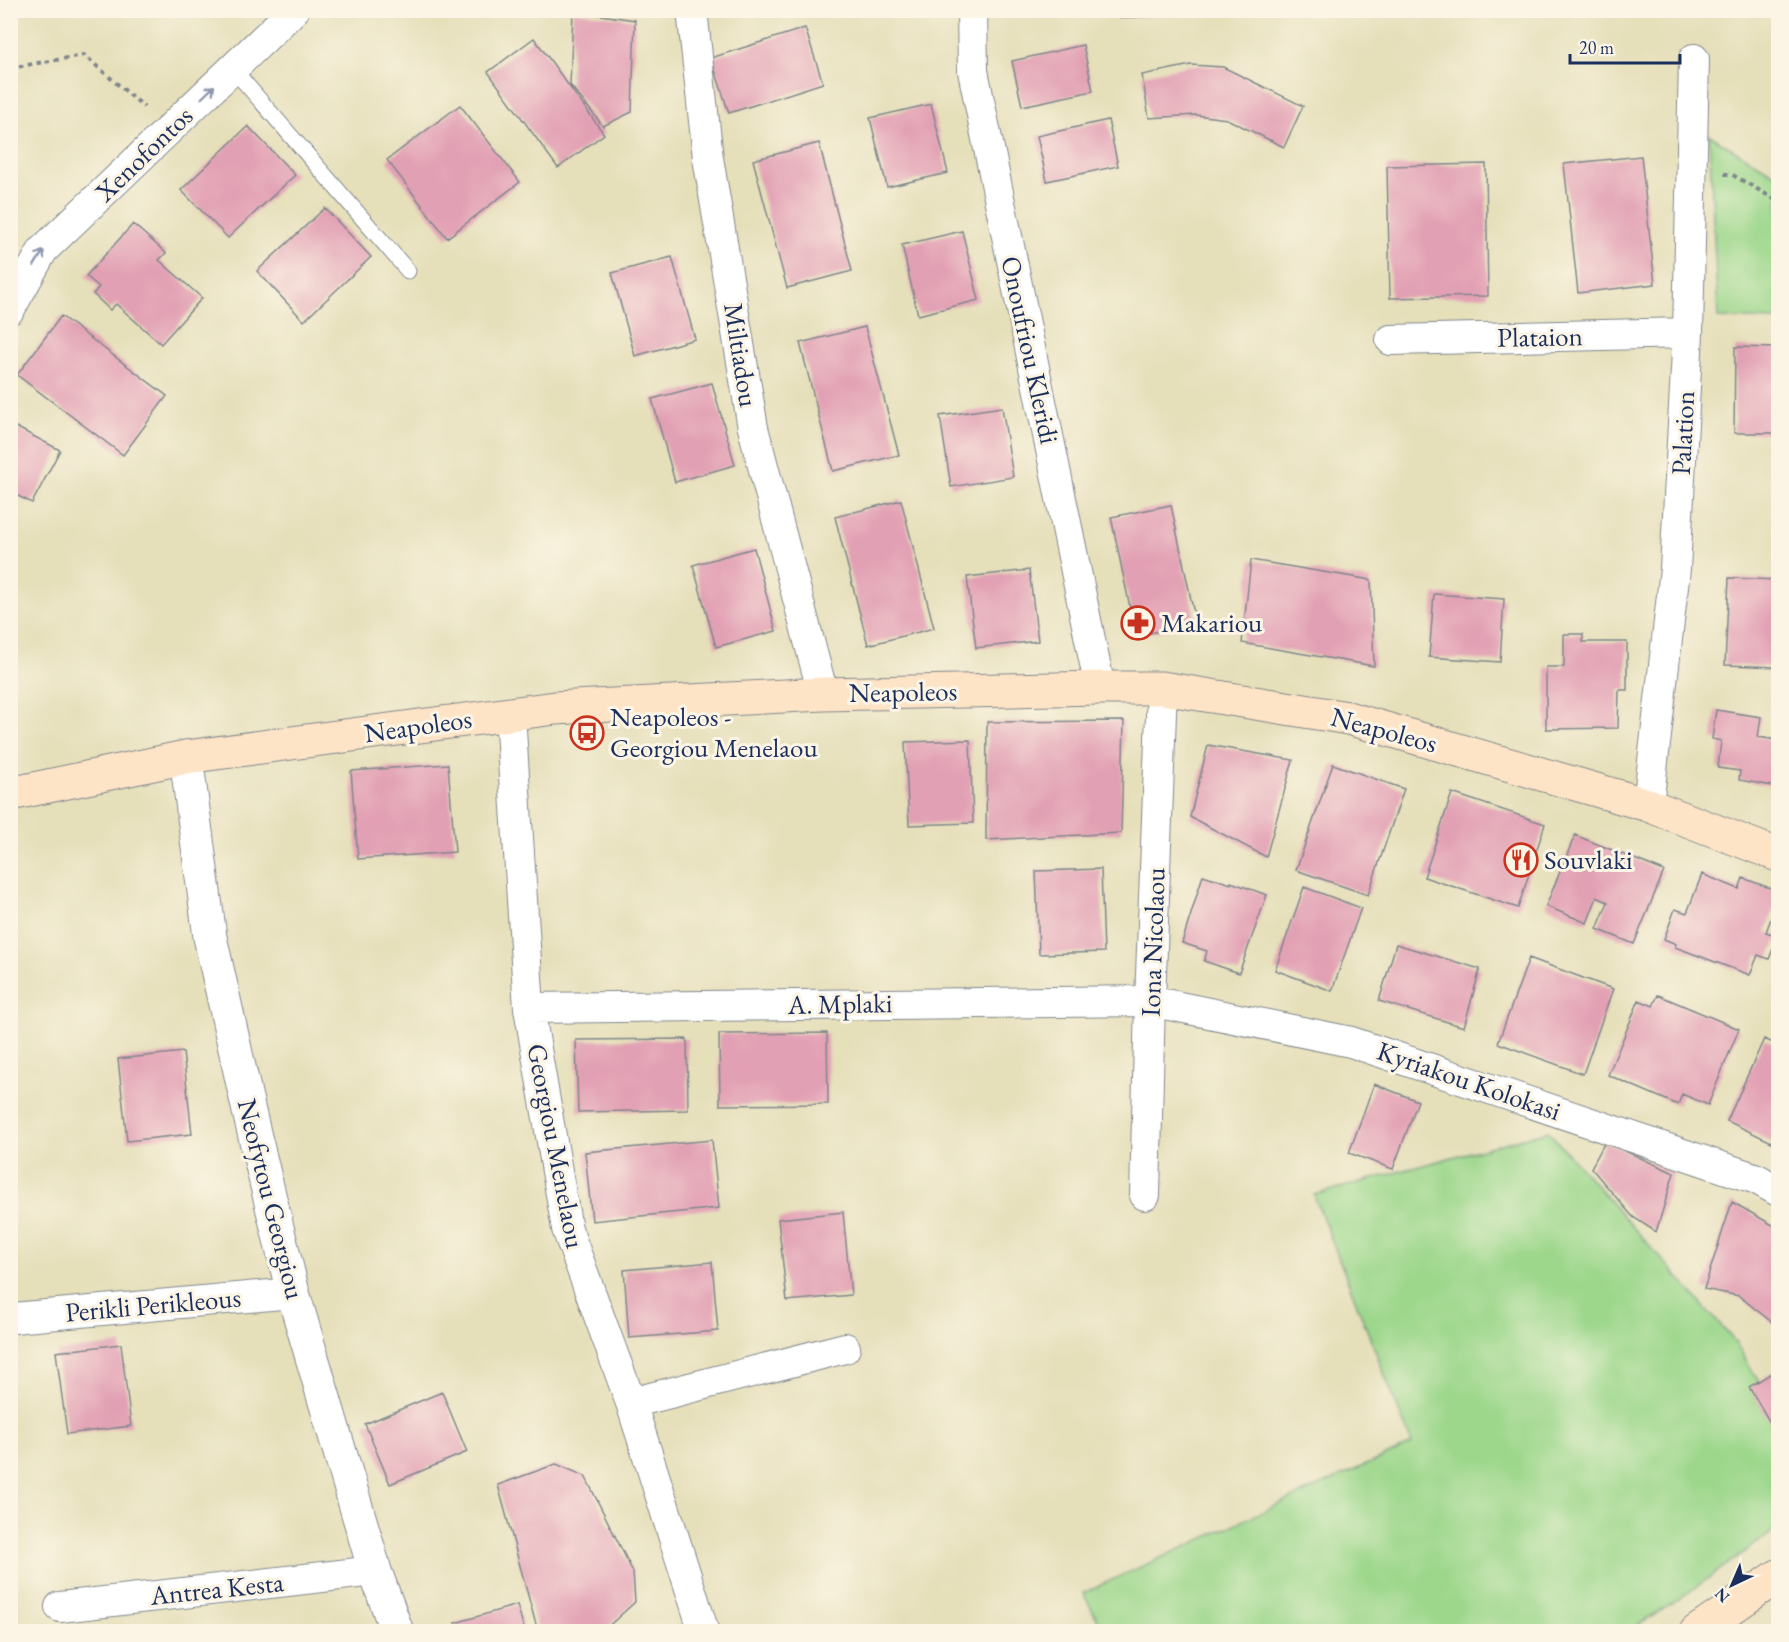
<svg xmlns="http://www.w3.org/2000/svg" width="1789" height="1642" font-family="'EB Garamond',serif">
  <rect width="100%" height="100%" fill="#fcf5e5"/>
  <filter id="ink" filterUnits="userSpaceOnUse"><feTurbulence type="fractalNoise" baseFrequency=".0167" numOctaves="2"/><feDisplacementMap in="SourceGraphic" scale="12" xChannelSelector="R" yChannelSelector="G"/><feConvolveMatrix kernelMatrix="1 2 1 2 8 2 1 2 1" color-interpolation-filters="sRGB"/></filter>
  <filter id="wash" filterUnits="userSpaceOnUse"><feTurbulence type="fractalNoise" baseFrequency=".008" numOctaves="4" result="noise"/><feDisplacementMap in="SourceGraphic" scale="24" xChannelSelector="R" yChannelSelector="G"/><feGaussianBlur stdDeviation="1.35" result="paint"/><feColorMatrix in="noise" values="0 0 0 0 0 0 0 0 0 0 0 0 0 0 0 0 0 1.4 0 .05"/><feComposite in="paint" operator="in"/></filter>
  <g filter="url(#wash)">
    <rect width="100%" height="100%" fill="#e5dfba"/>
    <path fill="#9cd78b" stroke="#5c8374" stroke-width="1.5" d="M1709,135l69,41v144l-60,-2z
      M1548,1131l188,212 42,71v114l-103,74 -46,29h-525l-21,-38 329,-149 -98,-249z"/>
    <g id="blocks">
      <path fill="#e2a0b4" d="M1121,10h80v3l-81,5z
        M573,11l62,9 -3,92 -29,14 -33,-41z
        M805,28l18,55 -94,30 -18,-55z
        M534,38l70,96 -46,34 -70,-96z
        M1083,45l10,46 -71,15 -10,-45z
        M1191,65l32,2 80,39 -19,41 -57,-28 -31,-4 -47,3 -7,-43z
        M931,104l17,69 -61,14 -17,-69z
        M460,105l60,77 -73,56 -60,-78z
        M1108,120l10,46 -71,15 -10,-45z
        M248,126l47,49 -67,63 -47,-48z
        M819,143l33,128 -65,17 -34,-128z
        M1641,156l14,128 -77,9 -14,-129z
        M1486,164l2,132 -98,2 -3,-132z
        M325,208l46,49 -67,64 -47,-50z
        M133,224l33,29 -7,7 43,38 -41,46 -45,-40 -6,6 -17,-16 6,-7 -13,-11z
        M962,231l17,69 -61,15 -16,-70z
        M672,257l23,82 -60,17 -23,-83z
        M61,316l106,80 -44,59 -106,-80z
        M865,327l34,128 -66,16 -33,-128z
        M1735,347l43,1v85h-44z
        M712,383l23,82 -60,17 -23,-83z
        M1002,407l11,70 -62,10 -11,-71z
        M10,424l50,26 -28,53 -22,-11z
        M901,500l33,128 -66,17 -33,-128z
        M1171,505l25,118 -60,13 -25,-119z
        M754,548l22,83 -60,16 -23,-82z
        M1251,560l120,20 3,86 -132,-23z
        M1029,570l9,71 -62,7 -9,-71z
        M1729,578l49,2v87l-53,-2z
        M1434,594l70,5 -4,63 -71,-5z
        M1564,634h19v8h44v48h-8l-1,38 -72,1v-62h18z
        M1716,710l45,7 -3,20 20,3v47l-39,-7 1,-9 -22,-3 3,-27 -9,-2z
        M1124,721l-3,112 -135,7 1,-118z
        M970,740l3,83 -64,2 -4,-83z
        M1208,745l85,15 -27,97 -76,-40z
        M448,764l7,88 -97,7 -7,-88z
        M1333,764l71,25 -36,106 -72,-25z
        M1452,793l93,31 -27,84 -94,-31z
        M1575,835l89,36 -30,73 -37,-15 11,-27 -11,-5 -10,26 -41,-17z
        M1101,869l3,83 -65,2 -3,-83z
        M1702,874l37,15 4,-11 35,13v8l-12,33 12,4 -9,23 -11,-4 -8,20 -75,-28 1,-3 -12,-5 11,-30 12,4z
        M1203,875l28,9v-2l36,13 -28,78 -35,-12 3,-10 -25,-8z
        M1304,887l57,21 -29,83 -57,-21z
        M1396,944l84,25 -16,58 -85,-26z
        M1529,958l84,31 -30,85 -85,-31z
        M1658,995l81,34 -31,76 -26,-11 -4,11 -70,-30 31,-75 14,6z
        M827,1033l1,71 -108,1 -1,-71z
        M687,1039l1,71 -110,2 -2,-72z
        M1764,1039l14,6v100l-51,-24z
        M183,1052l9,82 -65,7 -9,-82z
        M1374,1084l44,17 -25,68 -44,-16z
        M712,1140l7,68 -127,13 -7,-69z
        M1605,1142l69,31 -18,59 -23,-15 -42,-49z
        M1732,1202l46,26v99l-39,-31 -35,-7z
        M843,1212l8,83 -64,6 -9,-82z
        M712,1262l6,69 -89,7 -5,-68z
        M121,1344l10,82 -64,8 -11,-82z
        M1778,1369v67l-29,-49z
        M442,1392l25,60 -77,32 -25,-60z
        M556,1464l29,12 48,96 2,30 -33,30h-64l-40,-147z
        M517,1605l8,27h-67l-3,-9z"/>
    </g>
  </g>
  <g filter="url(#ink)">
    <use href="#blocks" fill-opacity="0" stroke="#80878c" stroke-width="1.5"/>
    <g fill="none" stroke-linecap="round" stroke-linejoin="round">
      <g stroke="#80878c" stroke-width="17">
        <path id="service" d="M233,69l175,202"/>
      </g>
      <g stroke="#80878c" stroke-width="32">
        <path id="minor" d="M692,10l16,148 45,270 70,266
          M972,10l1,61 127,617
          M10,309l33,-59 251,-240
          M1391,340l297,-7
          M510,714l19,294 38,221 64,174 73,229
          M1648,805l27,-236 13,-236 6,-274
          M529,1008l621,-7 201,41 406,137 21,12
          M1145,1195l5,-194 12,-313
          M13,1318l280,-25
          M631,1403l214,-55
          M60,1607l315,-36"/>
      </g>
      <g stroke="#80878c" stroke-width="35">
        <path id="tertiary" d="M186,757l24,180 40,179 43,177 82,278 22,61"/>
      </g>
      <g stroke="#80878c" stroke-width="35">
        <path id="secondary" d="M10,794l176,-37 369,-49 268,-14 277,-6h62l186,30 300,87 130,50
          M1696,1632l82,-56"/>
      </g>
      <path stroke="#80878c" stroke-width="4" stroke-dasharray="4.5 4.5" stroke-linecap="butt" d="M10,68l74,-13 60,52
        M1724,174h7l47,27"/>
      <use href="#service" stroke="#fff" stroke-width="15"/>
      <use href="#minor" stroke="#fff" stroke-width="30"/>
      <use href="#tertiary" stroke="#fff" stroke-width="33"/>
      <use href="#secondary" stroke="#fee4c6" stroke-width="33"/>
    </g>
    <defs><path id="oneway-shaft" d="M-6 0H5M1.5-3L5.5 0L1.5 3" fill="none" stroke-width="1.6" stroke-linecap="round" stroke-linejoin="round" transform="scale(1.5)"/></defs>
    <g stroke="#8d97ae">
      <use href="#oneway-shaft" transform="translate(208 92) rotate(-44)"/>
      <use href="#oneway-shaft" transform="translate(39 258) rotate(-59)"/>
    </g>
  </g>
  <defs>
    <g id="pharmacy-ring" transform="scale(1.725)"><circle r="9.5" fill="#fcf5e5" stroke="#c8321e" stroke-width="1.5"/><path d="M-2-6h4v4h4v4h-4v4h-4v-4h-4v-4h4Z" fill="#c8321e"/></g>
    <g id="bus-ring" transform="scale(1.725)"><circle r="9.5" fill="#fcf5e5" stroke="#c8321e" stroke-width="1.5"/><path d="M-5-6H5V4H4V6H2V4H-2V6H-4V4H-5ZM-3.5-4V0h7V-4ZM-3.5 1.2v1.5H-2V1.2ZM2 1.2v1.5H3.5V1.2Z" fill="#c8321e"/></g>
    <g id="restaurant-ring" transform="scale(1.725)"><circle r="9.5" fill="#fcf5e5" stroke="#c8321e" stroke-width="1.5"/><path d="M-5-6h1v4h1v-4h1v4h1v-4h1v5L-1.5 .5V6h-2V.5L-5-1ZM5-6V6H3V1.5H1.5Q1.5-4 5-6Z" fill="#c8321e"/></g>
  </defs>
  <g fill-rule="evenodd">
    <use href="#pharmacy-ring" x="1138" y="623"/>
    <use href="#bus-ring" x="587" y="733"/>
    <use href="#restaurant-ring" x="1521" y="860"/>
  </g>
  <g text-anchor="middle" stroke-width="6" stroke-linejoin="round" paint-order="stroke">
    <g font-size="27" fill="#1b2f5e" stroke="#fcf5e5">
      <text transform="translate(144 154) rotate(-44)" y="9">Xenofontos</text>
      <text transform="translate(1540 337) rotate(-1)" y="9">Plataion</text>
      <text transform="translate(1030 350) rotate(78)" y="9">Onoufriou Kleridi</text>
      <text transform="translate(741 355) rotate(81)" y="9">Miltiadou</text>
      <text transform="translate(1683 433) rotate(-87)" y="9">Palation</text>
      <text transform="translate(903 692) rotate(-1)" y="9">Neapoleos</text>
      <text transform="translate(418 726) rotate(-8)" y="9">Neapoleos</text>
      <text transform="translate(1384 730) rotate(15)" y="9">Neapoleos</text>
      <text transform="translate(1153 942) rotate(-88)" y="9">Iona Nicolaou</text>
      <text transform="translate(840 1004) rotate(-1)" y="9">A. Mplaki</text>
      <text transform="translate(1469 1081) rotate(19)" y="9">Kyriakou Kolokasi</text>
      <text transform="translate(556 1146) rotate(79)" y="9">Georgiou Menelaou</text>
      <text transform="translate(271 1199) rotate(76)" y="9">Neofytou Georgiou</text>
      <text transform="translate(153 1305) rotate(-5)" y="9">Perikli Perikleous</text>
      <text transform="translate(217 1589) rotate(-6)" y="9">Antrea Kesta</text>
    </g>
    <g font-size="27" fill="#1b2f5e" stroke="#fcf5e5" text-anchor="start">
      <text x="1161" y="632">Makariou</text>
      <text x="610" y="726">Neapoleos -<tspan x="610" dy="31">Georgiou Menelaou</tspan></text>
      <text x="1544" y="869">Souvlaki</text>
    </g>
  </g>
  <rect width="1789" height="1642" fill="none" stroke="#fcf5e5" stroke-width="36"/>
  <g transform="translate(1732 1585) rotate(224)" stroke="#fcf5e5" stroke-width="4.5" paint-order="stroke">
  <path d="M0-4.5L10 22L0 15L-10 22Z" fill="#1b2f5e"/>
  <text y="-9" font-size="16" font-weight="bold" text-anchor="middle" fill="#1b2f5e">N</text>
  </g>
  <path d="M1570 54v9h110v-9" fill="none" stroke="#1b2f5e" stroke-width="3"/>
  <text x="1579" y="54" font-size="18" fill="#1b2f5e" stroke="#fcf5e5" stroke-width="4.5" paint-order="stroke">20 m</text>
</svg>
